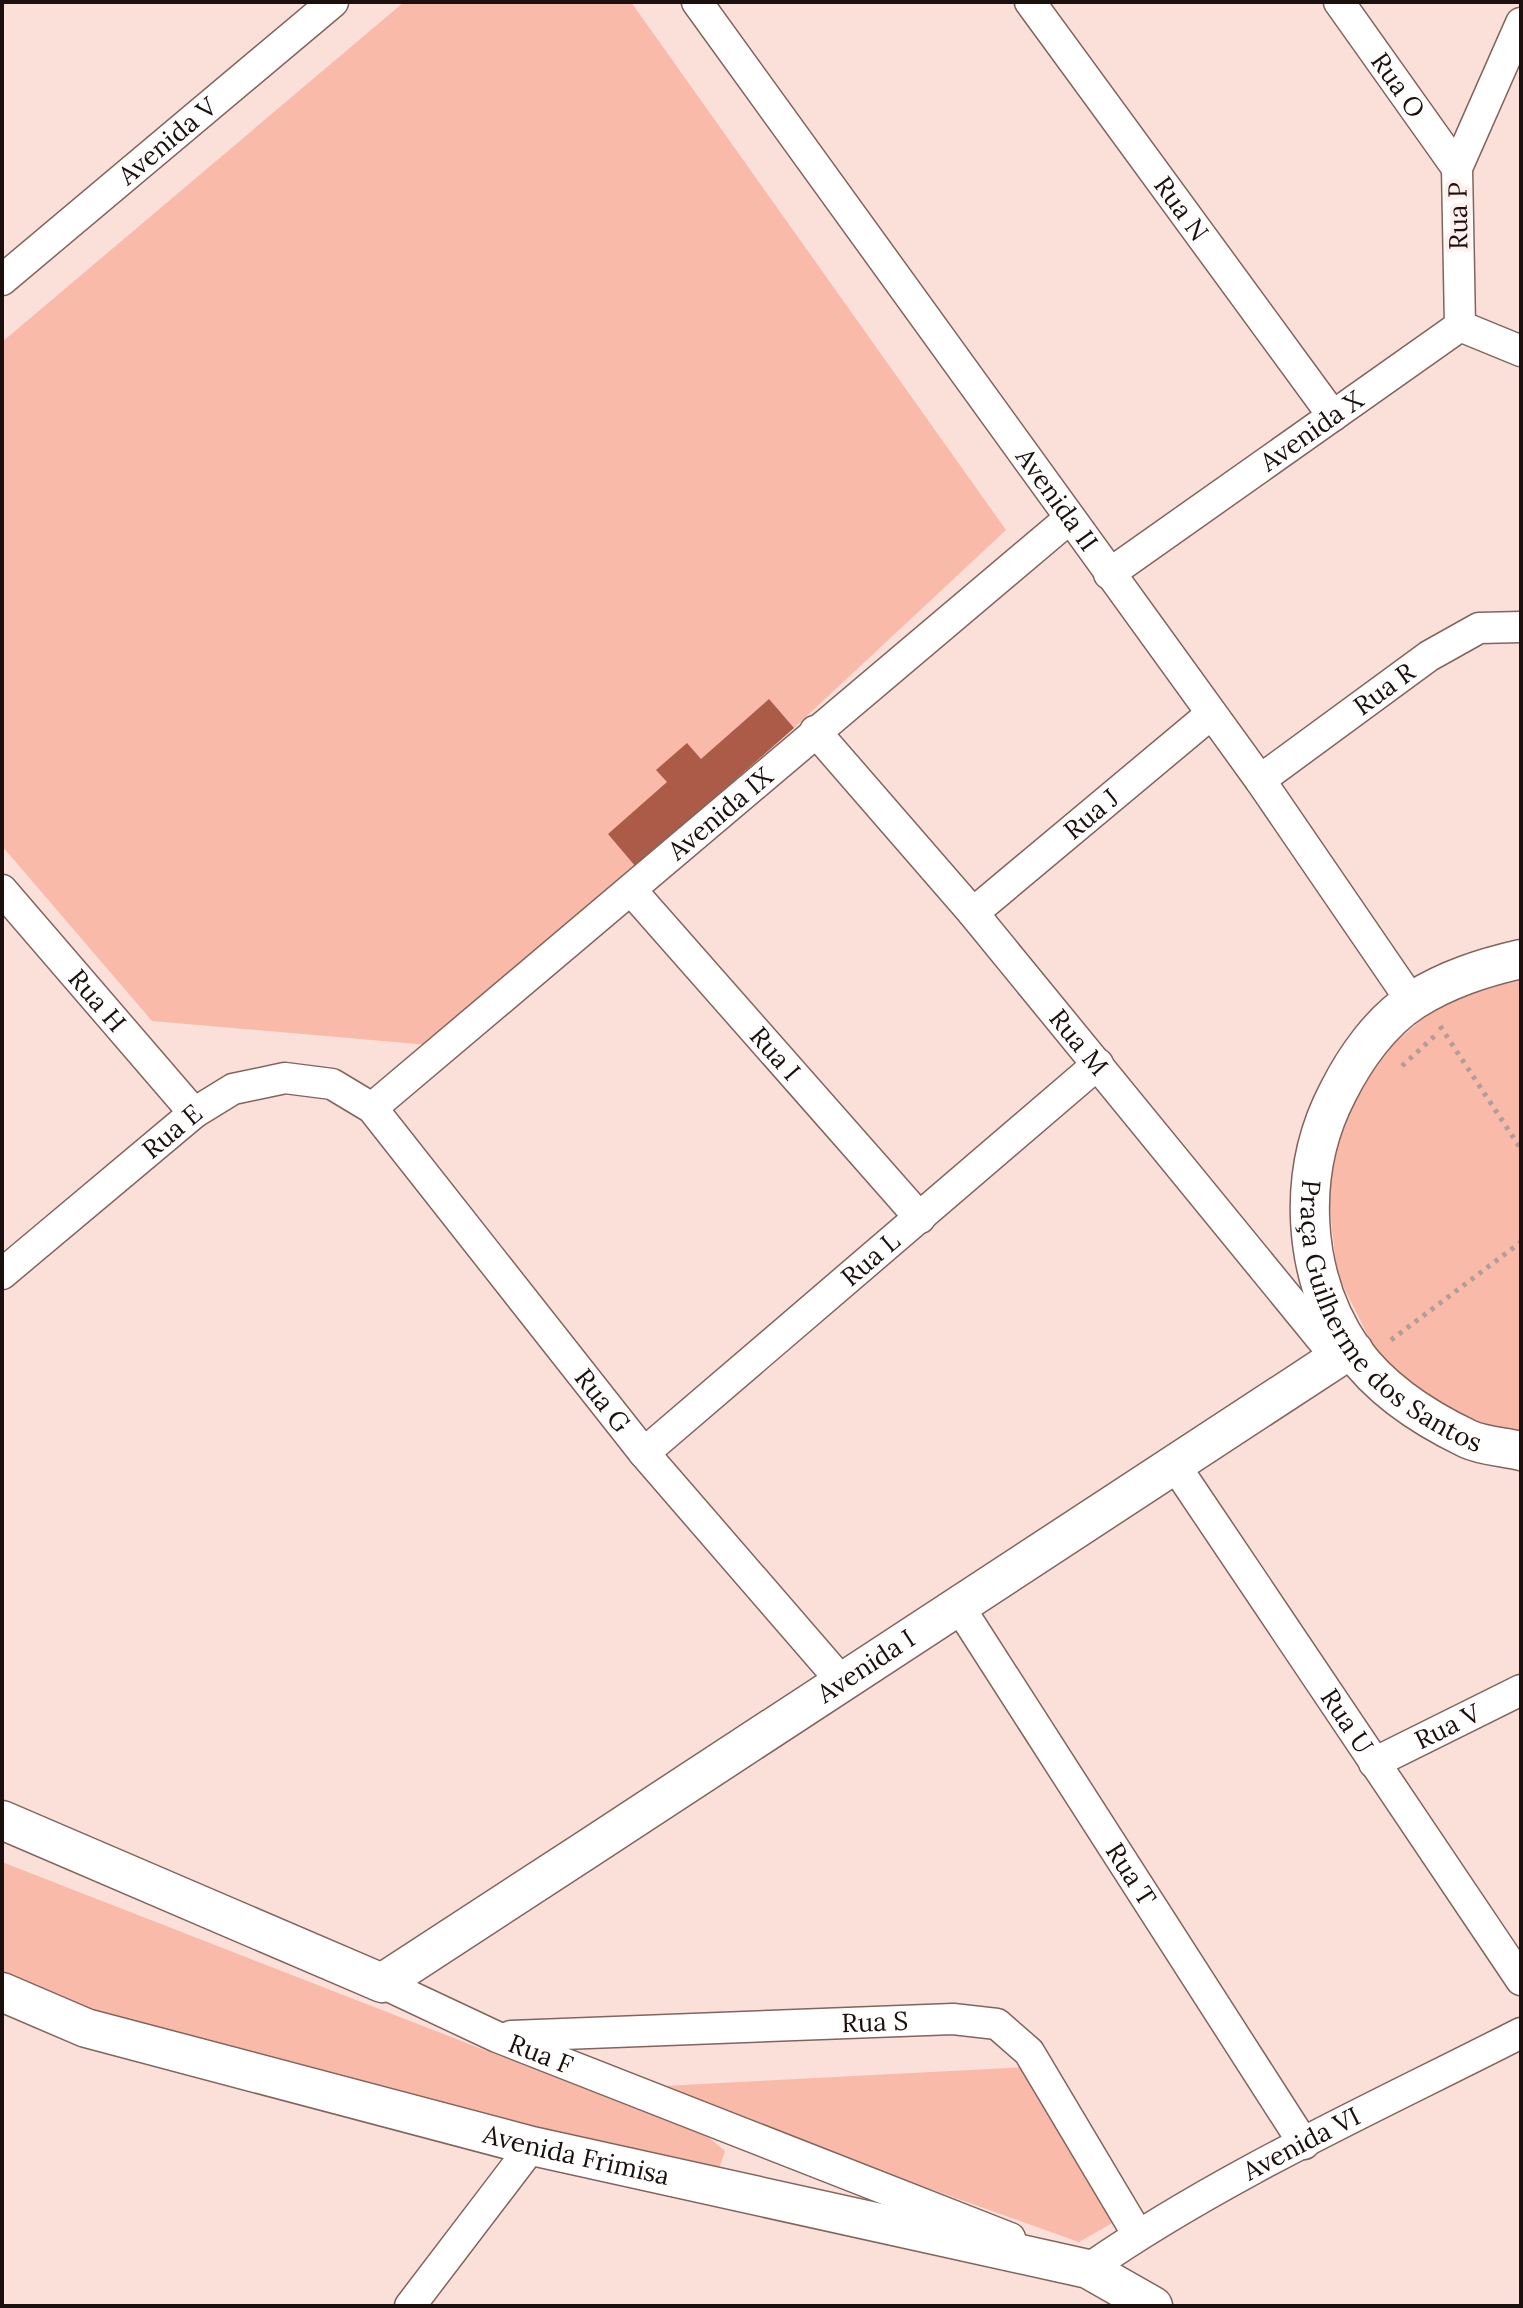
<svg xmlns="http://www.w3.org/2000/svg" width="1523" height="2308" font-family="Lora,serif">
  <rect width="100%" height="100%" fill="#fbe0d9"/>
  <path fill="#fabaaa" d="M404,2h227l375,528 -212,198 -365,317 -277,-24 -150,-175v-504z
    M1521,975v463l-13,-1 -75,-33 -59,-56 -37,-74 -9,-82 16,-73 37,-64 56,-49 68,-29z
    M2,1862l706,275 17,14 -8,24 -574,-143 -141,-60z
    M1026,2067l88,155 -35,20 -435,-155z"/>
  <path fill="#ac5b48" d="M769,699l25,29 -158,139 -28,-33 59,-52 -11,-12 31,-27 14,16z"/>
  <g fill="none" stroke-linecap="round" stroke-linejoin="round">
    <g stroke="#82645d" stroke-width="33">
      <g id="minor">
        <path id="s1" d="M697,2l563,778 152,222"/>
        <path id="s2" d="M1030,2l303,414"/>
        <path id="s3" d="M1339,2l118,166"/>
        <path id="s4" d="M2,280l331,-278"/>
        <path d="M1460,326l-3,-158 64,-145"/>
        <path id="s5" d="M1109,574l351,-248 61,25"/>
        <path id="s6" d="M815,731l158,182 364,445"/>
        <path id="s7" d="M1260,780l169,-124 50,-28 42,-1"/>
        <path id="s8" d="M2,890l192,223"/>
        <path id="s9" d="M631,890l289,328"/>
        <path id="s10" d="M973,913l238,-199"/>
        <path id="s11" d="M372,1108l698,-590"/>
        <path id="s12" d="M2,1274l192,-161 39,-24 52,-11 47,6 40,24 272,345 200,231"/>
        <path id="s13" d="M644,1453l454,-389"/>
        <path id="s14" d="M1174,1464l347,516"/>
        <path id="s15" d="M958,1605l346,539"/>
        <path id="s16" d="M1374,1763l147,-73"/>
        <path id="s17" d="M382,1983l115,54 513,201"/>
        <path id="s18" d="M511,2036l442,-17 44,5 32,28 109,183"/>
        <path id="s19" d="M1069,2262l19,7c134,-93 288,-162 433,-236"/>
        <path d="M410,2306l122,-160"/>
      </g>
    </g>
    <g stroke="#82645d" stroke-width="41">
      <g id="tertiary">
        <path id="s20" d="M1521,959c-39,9 -73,20 -107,41 -33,21 -59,58 -76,92 -42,80 -37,184 15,259 28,39 73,68 115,88 15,7 36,8 53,12"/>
        <path id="s21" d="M2,1820l380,163c319,-207 635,-418 955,-625l17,-7"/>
        <path id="s22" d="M2,1992l84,36 446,118 556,123 65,37"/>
      </g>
    </g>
    <path stroke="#b39d97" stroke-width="5" stroke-dasharray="4 6" stroke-linecap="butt" d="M1440,1026l81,123
      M1402,1066l37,-34
      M1391,1340l130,-98"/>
    <use href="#minor" stroke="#fff" stroke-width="30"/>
    <use href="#tertiary" stroke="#fff" stroke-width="38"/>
  </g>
  <g text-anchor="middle" stroke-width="8" stroke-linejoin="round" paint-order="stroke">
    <g font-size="26" fill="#1c100e" stroke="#fef0ed">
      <text dy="9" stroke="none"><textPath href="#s3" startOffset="102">Rua O</textPath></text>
      <text dy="9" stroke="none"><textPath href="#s4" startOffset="216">Avenida V</textPath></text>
      <text dy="9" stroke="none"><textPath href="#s2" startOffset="256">Rua N</textPath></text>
      <text transform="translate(1458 216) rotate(-91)" y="9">Rua P</text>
      <text dy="9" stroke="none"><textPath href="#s5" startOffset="248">Avenida X</textPath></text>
      <text dy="9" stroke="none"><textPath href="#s1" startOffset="614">Avenida II</textPath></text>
      <text dy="9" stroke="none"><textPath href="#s7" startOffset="154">Rua R</textPath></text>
      <text dy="9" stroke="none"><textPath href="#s11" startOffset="456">Avenida IX</textPath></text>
      <text dy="9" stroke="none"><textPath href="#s10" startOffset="154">Rua J</textPath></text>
      <text dy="9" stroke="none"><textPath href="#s8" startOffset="146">Rua H</textPath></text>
      <text dy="9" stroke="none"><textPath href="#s6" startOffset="408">Rua M</textPath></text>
      <text dy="9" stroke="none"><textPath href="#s9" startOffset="218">Rua I</textPath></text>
      <text dy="9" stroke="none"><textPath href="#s12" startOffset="222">Rua E</textPath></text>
      <text dy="9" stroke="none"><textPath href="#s13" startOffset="298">Rua L</textPath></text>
      <text dy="9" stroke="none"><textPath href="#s20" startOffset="498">Praça Guilherme dos Santos</textPath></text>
      <text dy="9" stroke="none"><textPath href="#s12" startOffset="816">Rua G</textPath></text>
      <text dy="9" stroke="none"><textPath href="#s21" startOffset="992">Avenida I</textPath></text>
      <text dy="9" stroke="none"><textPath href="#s14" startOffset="310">Rua U</textPath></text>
      <text dy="9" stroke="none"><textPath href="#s16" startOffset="82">Rua V</textPath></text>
      <text dy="9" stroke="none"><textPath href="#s15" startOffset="320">Rua T</textPath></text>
      <text dy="9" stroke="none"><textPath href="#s18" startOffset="364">Rua S</textPath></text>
      <text dy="9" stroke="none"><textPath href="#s17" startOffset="174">Rua F</textPath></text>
      <text dy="9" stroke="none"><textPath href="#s19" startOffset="268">Avenida VI</textPath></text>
      <text dy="9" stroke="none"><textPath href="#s22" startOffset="598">Avenida Frimisa</textPath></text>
    </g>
  </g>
  <rect width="1523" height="2308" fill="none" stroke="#1c100e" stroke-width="8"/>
</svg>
